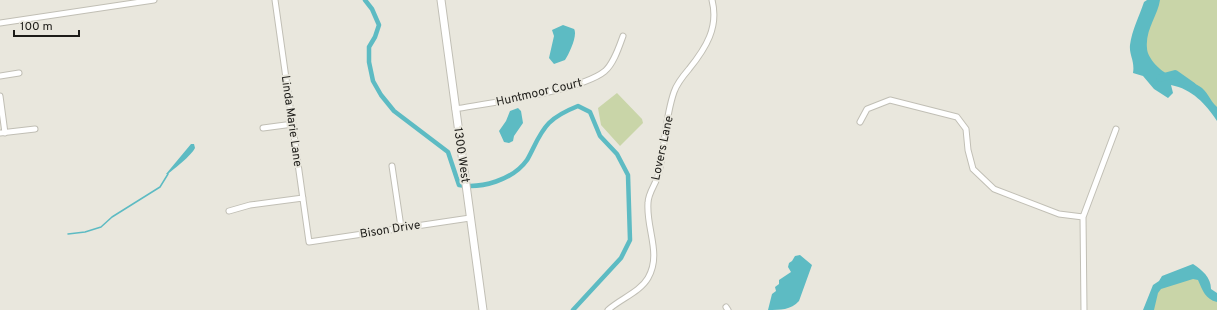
<svg xmlns="http://www.w3.org/2000/svg" width="1217" height="310" font-family="Overpass,sans-serif">
  <rect width="100%" height="100%" fill="#e9e7dd"/>
  <path fill="#c9d5a8" d="M1156,0h61v108l-31,-28 -15,-4 -24,-11 -3,-34z
    M617,93l25,26 1,4 -23,23 -19,-21 -3,-17z
    M1202,276l7,16 8,3v15h-67l10,-25z"/>
  <path fill="#5dbbc3" d="M1147,0h13c-2,15 -15,30 -13,48 0,10 14,24 23,27 10,4 20,5 29,11 9,5 10,14 18,21v14c-11,-17 -25,-32 -46,-36l2,8 -5,5 -14,-9 -11,-13 -10,-3c2,-12 -4,-18 -3,-28 2,-15 9,-28 14,-43z
    M563,25l11,4c4,6 -5,25 -9,31l-11,4 -5,-6 5,-22 -2,-6z
    M518,108l3,3 2,12 -9,13 -1,5 -4,2 -5,-1 -5,-11 7,-10 4,-10z
    M191,144h3l1,4c-4,8 -20,20 -27,26h-2z
    M800,255l12,10 -13,36c-8,9 -19,9 -31,9l4,-16 4,-3 -1,-4 4,-3v-4l12,-8 -3,-5 1,-4 3,-2 3,-5z
    M1193,264c9,6 18,13 18,25l6,4v9c-12,-3 -14,-11 -19,-22l-5,-1 -32,10 -3,4 -4,17h-11l10,-25 6,-4 3,-5z"/>
  <g fill="none" stroke-linecap="round" stroke-linejoin="round">
    <path stroke="#5dbbc3" stroke-width="1.5" d="M68,234l17,-2 16,-5 11,-10 48,-30 8,-13"/>
    <path stroke="#5dbbc3" stroke-width="4.5" d="M365,0l7,9 7,16 -4,12 -6,10v15l4,19 8,14 13,16 54,41 11,33c22,4 54,-5 68,-25 7,-12 12,-27 22,-37 8,-8 19,-13 29,-17l12,6 10,24 17,18 11,21 2,65 -9,18 -48,52"/>
    <path stroke="#5dbbc3" stroke-width="8" d="M1160,78l15,-4 17,12"/>
    <g stroke="#c1bfb5" stroke-width="7">
      <path id="street" d="M275,0l34,242 161,-24
        M0,23l154,-23
        M0,76l19,-3
        M0,96l5,37
        M455,109c34,-6 126,-18 150,-38 9,-8 14,-24 18,-35
        M860,122l7,-13 23,-9 67,17 9,12 2,21 5,19 21,20 65,25 24,3
        M263,128l30,-4
        M0,133l35,-4
        M392,166l9,61
        M229,211l21,-6 53,-7
        M726,307l2,3
        M608,310c12,-11 32,-18 40,-32 14,-24 -2,-49 0,-75 0,-11 9,-20 11,-31 6,-26 6,-54 15,-80 3,-9 9,-16 15,-23 17,-21 30,-42 23,-69
        M1084,310l-1,-93 33,-88"/>
    </g>
    <g stroke="#c1bfb5" stroke-width="9">
      <path id="secondary" d="M441,0l42,310"/>
    </g>
    <use href="#street" stroke="#fff" stroke-width="5"/>
    <use href="#secondary" stroke="#fff" stroke-width="7"/>
  </g>
  <g text-anchor="middle" stroke-width="4" stroke-linejoin="round" paint-order="stroke">
    <g font-size="12" fill="#1d1c18" stroke="#e9e7dd">
      <text transform="translate(539 92) rotate(-13)" y="4">Huntmoor Court</text>
      <text transform="translate(292 121) rotate(82)" y="4">Linda Marie Lane</text>
      <text transform="translate(662 148) rotate(-78)" y="4">Lovers Lane</text>
      <text transform="translate(462 155) rotate(82)" y="4">1300 West</text>
      <text transform="translate(390 229) rotate(-9)" y="4">Bison Drive</text>
    </g>
  </g>
  <path d="M14 30v6h65v-6" fill="none" stroke="#1d1c18" stroke-width="2"/>
  <text x="20" y="30" font-size="12" fill="#1d1c18" stroke="#e9e7dd" stroke-width="3" paint-order="stroke">100 m</text>
</svg>
